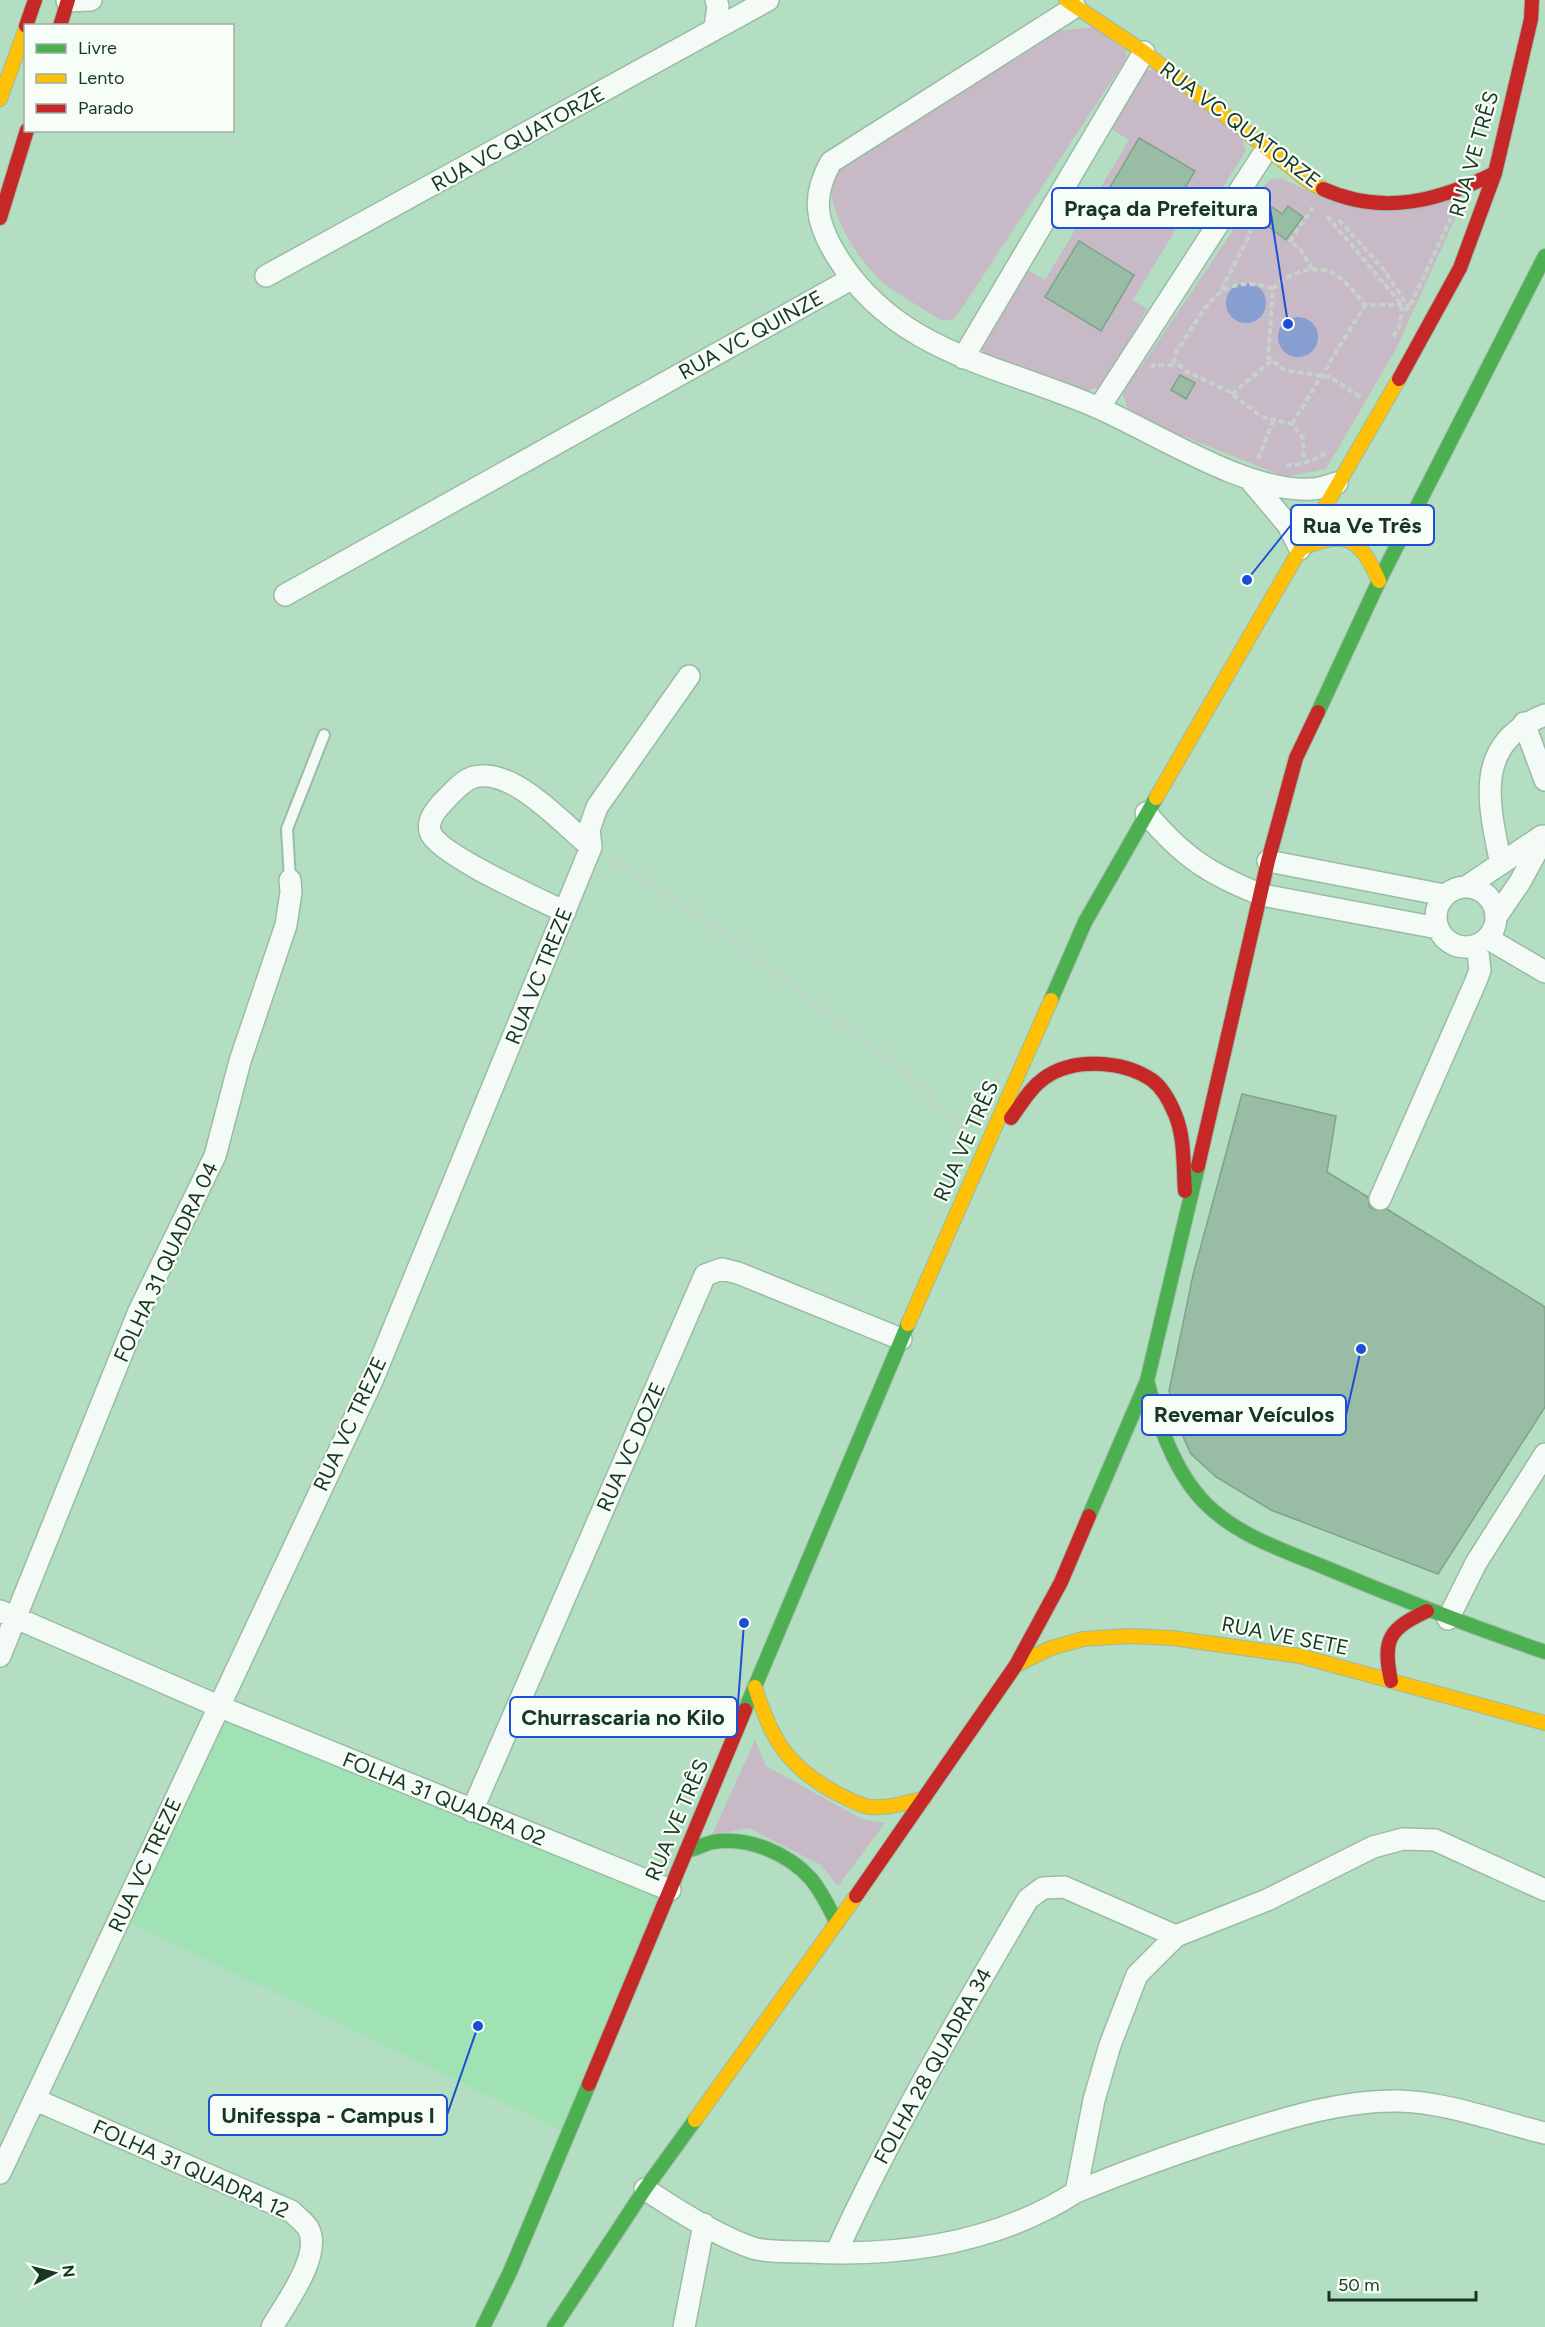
<svg xmlns="http://www.w3.org/2000/svg" width="1545" height="2327" font-family="Figtree,sans-serif">
  <rect width="100%" height="100%" fill="#b4dec1"/>
  <path fill="#a0e2b4" d="M218,1706l452,184 -102,244 -448,-216z"/>
  <path fill="#c7b9c6" d="M1094,27l32,24v8l-168,255 -6,6h-11c-18,-11 -37,-22 -55,-35 -24,-18 -65,-80 -53,-111 2,-7 10,-13 14,-18l210,-125z
    M1155,69l87,69 4,13 -49,77 -15,-9 -49,81 14,9 -45,77 -14,5 -101,-34 -7,-9 46,-79 19,11 84,-140 -18,-11 -1,-7 31,-50z
    M1281,178l39,19 144,2 -68,150 -70,120 -41,8 -147,-59 -9,-5 -8,-24 20,-22 117,-174 12,-13z
    M755,1740l11,26 96,53 23,4 -47,63 -17,-21 -73,-37 -36,7z"/>
  <path fill="#869ed0" d="M1226 303a20 20 0 1 1 40 0a20 20 0 1 1-40 0Z
    M1278 337a20 20 0 1 1 40 0a20 20 0 1 1-40 0Z"/>
  <path fill="#98bda4" stroke="#80a28b" stroke-width="1.5" d="M1139,138l56,33 -33,56 -56,-33z
    M1288,206l15,11 -17,23 -25,-19 11,-14 10,7z
    M1079,241l55,34 -33,56 -56,-34z
    M1180,375l15,8 -9,16 -15,-9z
    M1242,1094l94,22 -9,56 41,25 1,9 5,4 13,-1 158,98v100l-107,167 -167,-64 -55,-33 -25,-23 -11,-24 -11,-39 24,-116z"/>
  <g fill="none" stroke-linecap="round" stroke-linejoin="round">
    <g stroke="#9abba4" stroke-width="14">
      <path id="lane" d="M290,880l-3,-51 37,-94"/>
    </g>
    <g stroke="#9abba4" stroke-width="24">
      <path id="street" d="M67,1l24,-1
        M1075,7l-244,155c-20,35 -15,60 5,93 61,100 166,110 265,154 58,26 147,84 210,80 9,0 18,-4 26,-6
        M715,27l3,-21 -2,-6
        M266,276l502,-276
        M963,358l181,-306
        M1099,408l169,-261
        M1251,481l37,44 12,24
        M285,595l566,-316
        M1524,723l21,57
        M1146,813c37,44 63,61 116,82l176,33
        M1268,861l176,34
        M1501,864c-13,-62 -28,-121 44,-149
        M1466,887l76,-51
        M1436 917a30 30 0 1 1 60 0a30 30 0 1 1-60 0Z
        M565,912c-26,-13 -122,-55 -134,-78 -6,-13 6,-26 15,-35 8,-8 17,-19 28,-22 38,-11 90,48 117,70
        M1496,917l24,-35 25,-46
        M1487,938l58,34
        M1380,1199l96,-218 4,-11 -3,-25
        M0,1611l218,95 452,184
        M1448,1619l28,-56 69,-109
        M0,1656l139,-345 76,-155 25,-95 46,-136 5,-33 -1,-12
        M472,1811l233,-536 17,-6 16,4 163,66
        M36,2100l255,111c5,5 13,11 17,17 15,26 -22,75 -36,99
        M0,2173l372,-792 219,-534 -2,-17 8,-23 92,-131
        M645,2189c30,20 74,48 108,59 16,5 38,3 55,4 94,5 187,-8 268,-60l18,-92 16,-55 27,-70 39,-39 91,-36 106,-53 30,-8 32,1 110,50
        M1076,2192c50,-21 101,-39 153,-56 54,-17 112,-36 169,-35 49,1 100,21 147,32
        M836,2253c56,-123 124,-238 192,-354l15,-11 21,-1 112,49
        M684,2327l20,-103"/>
    </g>
    <g stroke="#9abba4" stroke-width="16">
      <path id="fast" d="M1318,712l61,-131 166,-325
        M1051,1000l34,-78 71,-124
        M1147,1381c12,43 26,89 58,122 33,33 78,47 119,64 73,31 146,59 221,85
        M1089,1516l58,-135 51,-215
        M745,1710l163,-386
        M686,1851c9,-2 18,-7 27,-9 34,-6 75,11 98,37 11,13 18,29 26,44
        M483,2327l27,-55 79,-188
        M554,2327l91,-138 50,-69"/>
    </g>
    <g stroke="#9abba4" stroke-width="16">
      <path id="slow" d="M1066,0l78,52 167,131 12,6
        M0,99l26,-71
        M1300,549c46,-19 59,-13 79,32
        M1156,798l243,-419
        M908,1324l143,-324
        M1016,1665l35,-17 32,-9 46,-3 43,2 128,18 245,67
        M755,1687c16,52 32,79 81,106 11,5 21,12 34,14 18,2 36,-5 54,-8
        M695,2120l161,-224"/>
    </g>
    <g stroke="#9abba4" stroke-width="16">
      <path id="jam" d="M26,26l9,-26
        M60,26l8,-26
        M1323,189c60,27 116,12 172,-16
        M0,218l27,-88
        M1399,379l61,-111 35,-95 36,-154 1,-19
        M1011,1118c10,-13 18,-29 32,-39 29,-22 79,-19 109,1 11,8 18,22 23,34 10,24 8,51 10,77
        M1198,1166l70,-305 28,-103 22,-46
        M1391,1681c-9,-42 -2,-52 36,-70
        M856,1896l160,-231 45,-83 28,-66
        M589,2084l156,-374"/>
    </g>
    <path stroke="#c5d2ca" stroke-width="4" stroke-dasharray="6 3" stroke-linecap="butt" d="M1327,216l75,89 -2,19 -7,13
      M1339,220l45,50 25,37
      M1312,269l-11,-19 -11,-9 23,-34
      M1273,289c-57,-20 -69,24 -97,63l-2,9 13,11 41,19 34,26 30,7 11,14 1,24
      M1221,290l28,-54 7,-33
      M1404,310l5,-2 42,-90
      M1151,368l2,-3h23
      M1232,394l39,-33
      M1360,397l-30,-20 -45,-7 -17,-12 5,-69c8,-9 16,-13 27,-17 32,-10 46,10 65,33h37
      M1292,424l73,-119
      M1258,459l15,-38
      M1286,465c12,1 34,-5 42,-15
      M607,858l107,68 191,146 62,61"/>
    <use href="#lane" stroke="#f4faf6" stroke-width="10"/>
    <use href="#street" stroke="#f4faf6" stroke-width="21"/>
    <use href="#fast" stroke="#4caf50" stroke-width="14"/>
    <use href="#slow" stroke="#ffc107" stroke-width="14"/>
    <use href="#jam" stroke="#c62828" stroke-width="14"/>
  </g>
  <g text-anchor="middle" stroke-width="4.5" stroke-linejoin="round" paint-order="stroke">
    <g font-size="21" fill="#183722" stroke="#f7fef8">
      <text transform="translate(1240 125) rotate(37)" y="7">RUA VC QUATORZE</text>
      <text transform="translate(518 139) rotate(-29)" y="7">RUA VC QUATORZE</text>
      <text transform="translate(1474 154) rotate(-74)" y="7">RUA VE TRÊS</text>
      <text transform="translate(751 335) rotate(-29)" y="7">RUA VC QUINZE</text>
      <text transform="translate(539 976) rotate(-68)" y="7">RUA VC TREZE</text>
      <text transform="translate(966 1141) rotate(-66)" y="7">RUA VE TRÊS</text>
      <text transform="translate(166 1262) rotate(-65)" y="7">FOLHA 31 QUADRA 04</text>
      <text transform="translate(350 1424) rotate(-65)" y="7">RUA VC TREZE</text>
      <text transform="translate(631 1447) rotate(-66)" y="7">RUA VC DOZE</text>
      <text transform="translate(1285 1636) rotate(11)" y="7">RUA VE SETE</text>
      <text transform="translate(444 1799) rotate(22)" y="7">FOLHA 31 QUADRA 02</text>
      <text transform="translate(677 1820) rotate(-67)" y="7">RUA VE TRÊS</text>
      <text transform="translate(145 1865) rotate(-65)" y="7">RUA VC TREZE</text>
      <text transform="translate(933 2066) rotate(-61)" y="7">FOLHA 28 QUADRA 34</text>
      <text transform="translate(191 2169) rotate(24)" y="7">FOLHA 31 QUADRA 12</text>
    </g>
  </g>
  <path fill="none" stroke="#1d4ed8" stroke-width="2" d="M1288 324L1270 208M1247 580L1291 525M1361 1349L1346 1415M744 1623L737 1717M478 2026L447 2115"/>
  <g fill="#1d4ed8" stroke="#f7fef8" stroke-width="2">
    <circle cx="1288" cy="324" r="6"/>
    <circle cx="1247" cy="580" r="6"/>
    <circle cx="1361" cy="1349" r="6"/>
    <circle cx="744" cy="1623" r="6"/>
    <circle cx="478" cy="2026" r="6"/>
  </g>
  <g fill="#f7fef8" stroke="#1d4ed8" stroke-width="2">
    <rect x="1052" y="188" width="218" height="40" rx="6"/>
    <rect x="1291" y="505" width="143" height="40" rx="6"/>
    <rect x="1142" y="1395" width="204" height="40" rx="6"/>
    <rect x="510" y="1697" width="227" height="40" rx="6"/>
    <rect x="209" y="2095" width="238" height="40" rx="6"/>
  </g>
  <g font-size="22" text-anchor="middle" font-weight="bold" fill="#183722">
    <text x="1161" y="216">Praça da Prefeitura</text>
    <text x="1362" y="533">Rua Ve Três</text>
    <text x="1244" y="1422">Revemar Veículos</text>
    <text x="623" y="1725">Churrascaria no Kilo</text>
    <text x="328" y="2123">Unifesspa - Campus I</text>
  </g>
  <rect x="24" y="24" width="210" height="108" fill="#f7fef8" stroke="#9eaea2" stroke-width="1.5"/>
  <rect x="36" y="44" width="30" height="9" fill="#4caf50" stroke="#9eaea2" stroke-width="1.5"/>
  <text x="78" y="54" font-size="18" fill="#183722">Livre</text>
  <rect x="36" y="74" width="30" height="9" fill="#ffc107" stroke="#9eaea2" stroke-width="1.5"/>
  <text x="78" y="84" font-size="18" fill="#183722">Lento</text>
  <rect x="36" y="104" width="30" height="9" fill="#c62828" stroke="#9eaea2" stroke-width="1.5"/>
  <text x="78" y="114" font-size="18" fill="#183722">Parado</text>
  <g transform="translate(54 2273) rotate(83)" stroke="#f7fef8" stroke-width="4.5" paint-order="stroke">
  <path d="M0-4.5L10 22L0 15L-10 22Z" fill="#183722"/>
  <text y="-9" font-size="16" font-weight="bold" text-anchor="middle" fill="#183722">N</text>
  </g>
  <path d="M1329 2291v9h147v-9" fill="none" stroke="#183722" stroke-width="3"/>
  <text x="1338" y="2291" font-size="18" fill="#183722" stroke="#f7fef8" stroke-width="4.5" paint-order="stroke">50 m</text>
</svg>
